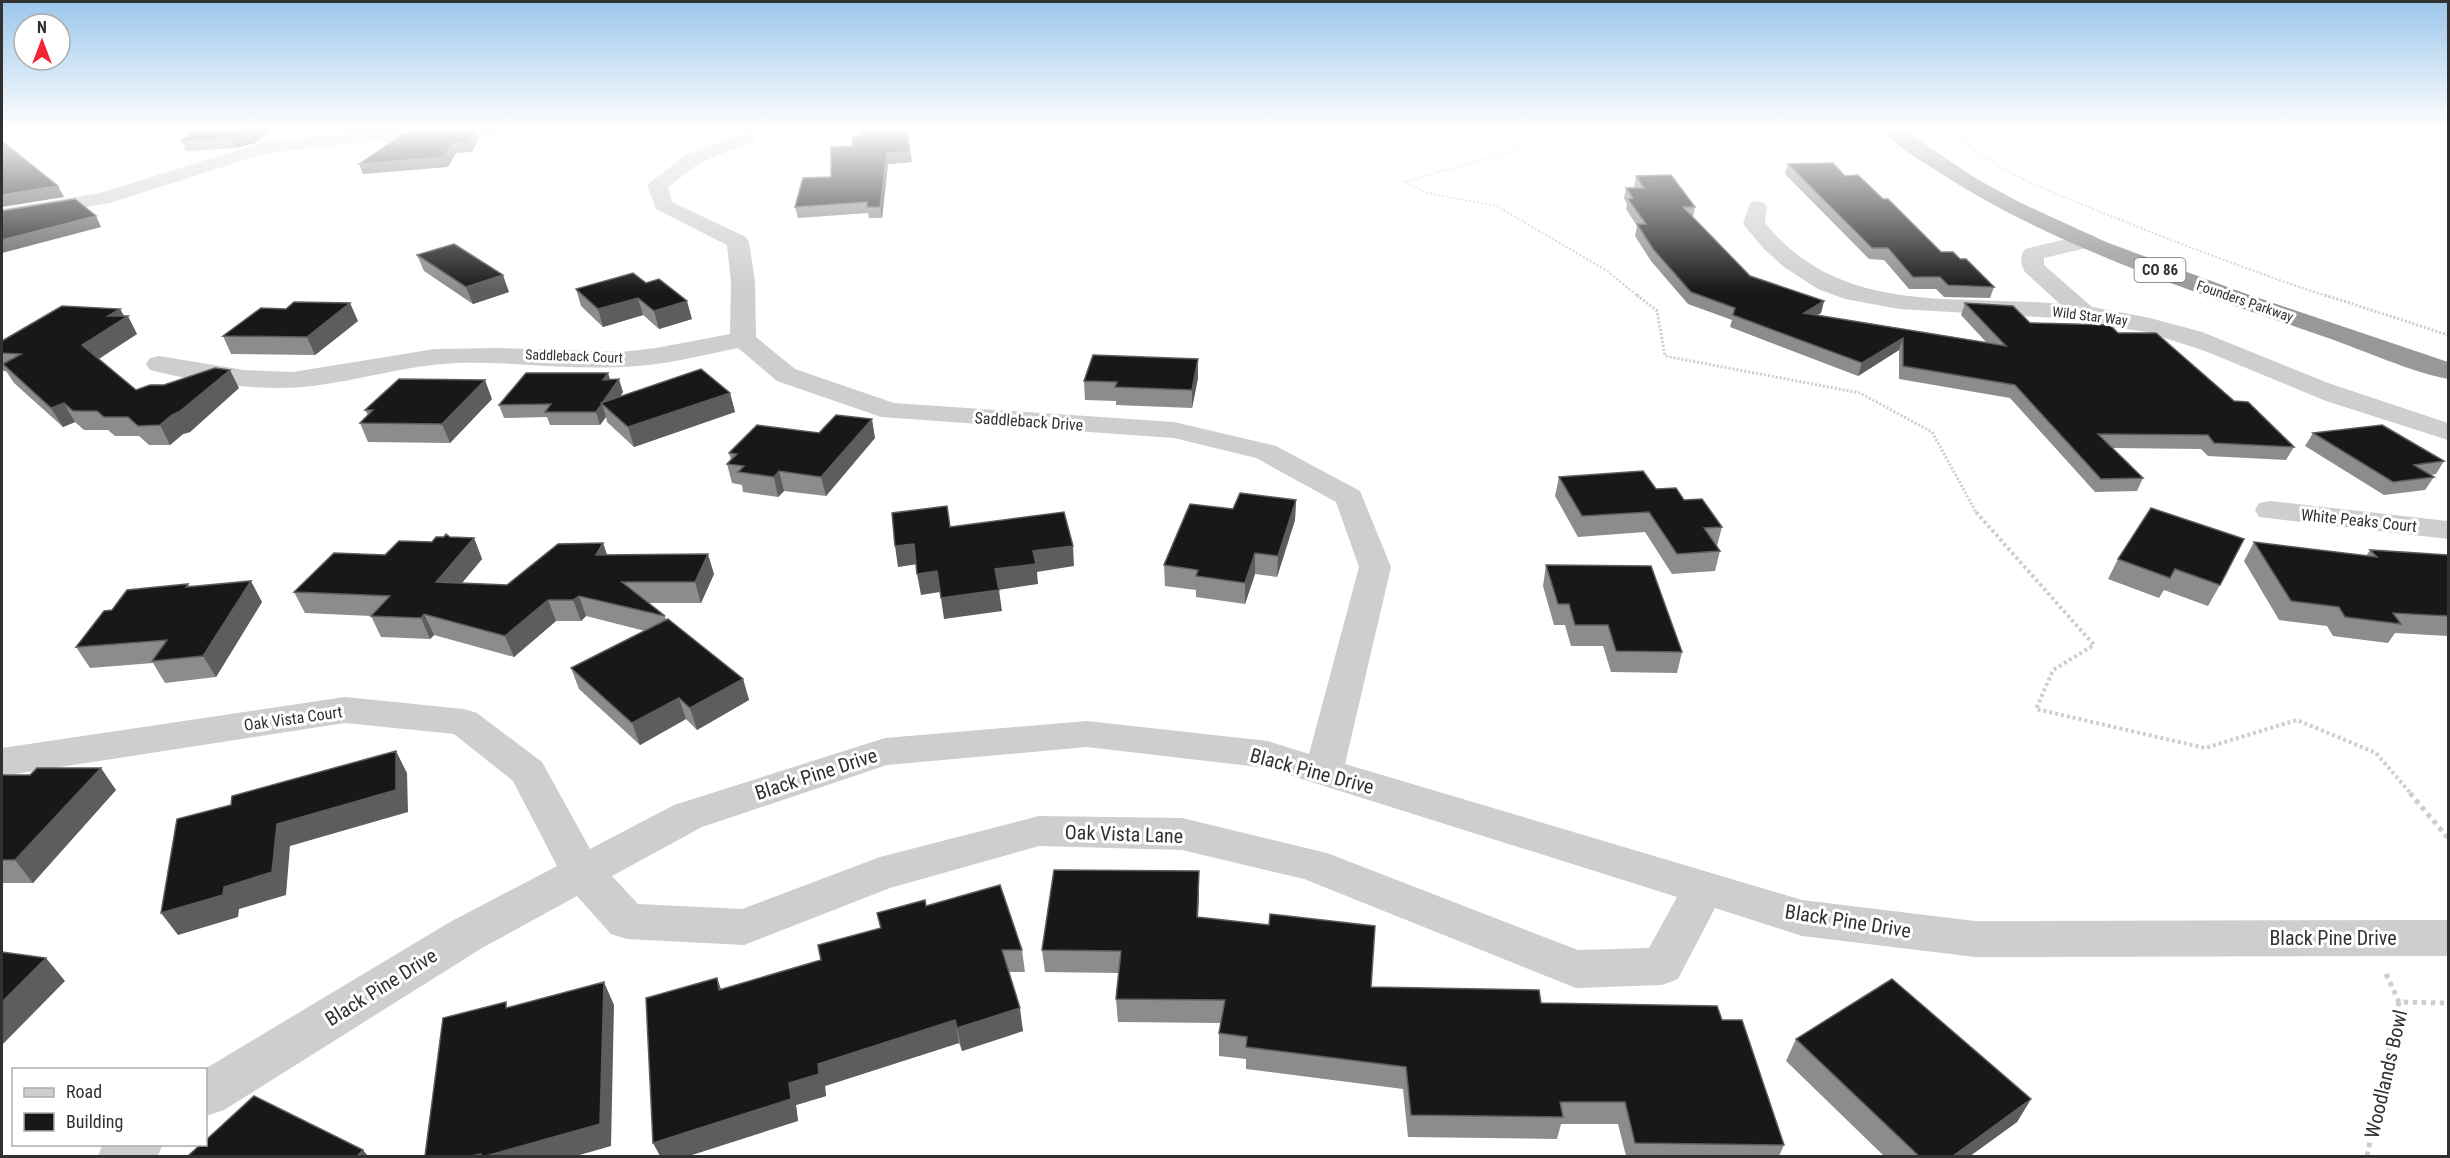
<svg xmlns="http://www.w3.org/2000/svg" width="2450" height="1158" font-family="'Roboto Condensed',sans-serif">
  <rect width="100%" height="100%" fill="#fff"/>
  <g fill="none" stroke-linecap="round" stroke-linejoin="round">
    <path stroke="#cecece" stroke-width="2" stroke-dasharray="2 2" stroke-linecap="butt" d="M1590,129l-185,53 22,11 70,13 110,65 32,26
      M1854,129l20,21
      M1950,129c43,42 97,61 151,83 75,31 151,59 228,85
      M1960,138l85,4 24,-2 6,-6 -2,-5"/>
    <path stroke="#cecece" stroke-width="3" stroke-dasharray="2 2" stroke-linecap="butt" d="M1637,295l20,16 8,45 195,37 72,39 45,82
      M2325,295l123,40"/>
    <path stroke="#cecece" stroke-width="4" stroke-dasharray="3 3" stroke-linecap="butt" d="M1976,512l118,133 -41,25 -17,39 169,39 92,-28 79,33 36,42"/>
    <path stroke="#cecece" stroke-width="5" stroke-dasharray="4.5 4.5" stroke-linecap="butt" d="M2410,793l38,45
      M2386,974l13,28
      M2367,1156l32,-154 49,1"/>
    <path fill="#cecece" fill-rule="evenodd" d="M420,129h89l-2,4 -26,5 -116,4 -102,12 -153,49 -108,18v-12l98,-16 161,-50 104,-13z
      M742,129h18l-7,13 -52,20 -33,25 4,15 74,35 3,5 6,40 1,55 39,32 99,34 280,19 102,24 84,45 31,76 -46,197 457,136 173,21 473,-1v36l-473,1 -173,-21 -87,-28 -37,71 -16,6 -86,3 -272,-109 -122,-29 -143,-4 -149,42 -146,57 -117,-6 -16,-5 -34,-38 -95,52 -258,162 -18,6v-46h-3l247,-148 107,-56 -44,-85 -59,-47 -109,-11 -343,53v-28l343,-51 119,12 13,4 65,49 48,87 84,-44 211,-67 202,-17 181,20 41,13 50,-187 -23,-65 -80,-44 -82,-20 -293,-21 -104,-36 -39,-33c-39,8 -77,18 -117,19 -55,3 -109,-6 -164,-4 -49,2 -96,17 -144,23 -54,6 -111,-3 -163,-16l-4,-6 4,-6 9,-2 85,14 49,2 142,-23 63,-1 123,4 35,-4 74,-14 1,-52 -4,-37 -71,-36 -9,-24 40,-31 52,-20zM1087,747l180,21 410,129 -28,51 -71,2 -251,-97 -145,-35 -143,-2 -159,41 -138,52 -104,-5 -26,-28 90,-49 185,-62z
      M1757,201l7,2 3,4 -2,16c77,94 188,71 295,81l-35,-32c-5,-7 -5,-16 0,-23l8,-2 54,-13 8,2 3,5 -3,5 -51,12v7l48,42 58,11 52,14 126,51 120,40v17l-122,-39 -121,-50 -59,-19 -90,-14 -157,-9 -54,-10 -27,-10 -34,-22 -20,-18 -21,-25 7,-21z
      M2270,501l178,20v18l-189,-22 -4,-7 4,-7z
      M103,1144h60l-5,12h-60z"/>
    <path fill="#989898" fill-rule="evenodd" d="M1882,129h20l75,50 42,23 87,40 135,50 207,70v17c-37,-7 -83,-28 -120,-41 -133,-46 -270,-89 -388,-165 -17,-11 -47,-28 -58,-44z"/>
  </g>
  <path fill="#8c8c8c" d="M197,129l58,14 -19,5 -50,3 -5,-10z
    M907,129l5,33 -24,2 -6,54h-13l-1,-5 -70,5 -3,-11 36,-30 31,-42z
    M1788,164l57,12 38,23 58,53 19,7 34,28 -4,11 -46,-1 -8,-8h-27l-25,-29 -15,-1 -84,-85z
    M1636,176l59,31 -2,10 57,59 74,25 -3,12 -4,2 169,27 -25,-27 4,-12 65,20 88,10 116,68 60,46 -8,13 -78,-4 -7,-7 -89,-1 31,30 -6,13 -42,1 -85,-94 -111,-19v-29l-41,26 -128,-49 2,-7 -44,-16 -37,-43 -16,-25 2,-10 -11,-17 1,-5 -3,-6 2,-10h9l-1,-2z
    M417,255l92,37 -36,12 -49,-33z
    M633,273l59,46 -33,10 -16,-14 -40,12 -22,-21 -5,-17z
    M120,309l4,7 13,18 -38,25 37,31 103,-2 -49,44 -7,2 -13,11h-21l-10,-9h-24l-7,-6h-24l-9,-8 -12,5 -49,-44 -8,-12h-4v-30z
    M286,309l72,12 -43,34 -84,-1 -8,-18z
    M1198,378l-6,30 -76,-3v-4l-31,-1 -1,-19z
    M610,379l13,13 -3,5 110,-4 5,19 -101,35 -27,-25 -1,-5 -6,8h-50l-3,-8 -43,1 -5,-13z
    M492,399l-42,44 -82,-1 -8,-19 8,-8 -3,-5z
    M819,433l56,5 -49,58 -42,-5 -6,6 -35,-5 -1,-7 -10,-2 -5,-19 4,-4 -2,-7z
    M2313,433l131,28 -8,13 -5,1 3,2 -9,13 -41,5 -79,-49z
    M1559,477l97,12 28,11 38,27 -5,19 3,5 -5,20 -43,3 -27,-42 -67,5 -23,-41z
    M1296,500l-1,20 -18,57 -22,-3 -10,30 -49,-7v-7l-31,-4 -1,-21 69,-56z
    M2151,508l69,77 -12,21 -44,-16 -5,8 -51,-19 10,-20z
    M450,537l24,1 8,21 -20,24 45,2 96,-42 4,12 107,19 -13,29h-53l17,13 1,4 77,59 6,21 -52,30 -11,-11 -46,26 -61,-56 -8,-21 74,-37 -59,-15 -5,5h-25l-42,36 -80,-22 -4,4 -49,-2 -10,-21 -66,-3 -11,-21 91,-37 47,-13z
    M2254,542l112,14 4,-6 78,5v81l-53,-3 -7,10 -55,-7 -6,-10 -48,-6 -35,-59z
    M1546,565l136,87 -5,21 -66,-1 -8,-26h-32l-6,-21h-11l-11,-39z
    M188,584l2,3 72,15 -46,75 -51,6 -12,-20 -63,5 -14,-21 36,-37z
    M2,775l114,15 -83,93h-31z
    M1199,871l-1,46 173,70 351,33 62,125 -5,11h-153l-8,-32h-57l-4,15 -149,-2 -5,-48 -157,-20v-10l-27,-3v-23l2,-10 -103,-1 -2,-23 3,-26 -74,-1 -3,-22z
    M926,906l96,44 3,22h-16l14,59 -61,20 -3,-8 -134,43 1,10 -30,9 2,16 -77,-132 100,-29 59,-32z
    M1796,1039l235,60 -14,23 -47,34h-86l-98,-95z"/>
  <path fill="#5d5d5d" d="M255,129h16l-16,14 -19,5 -4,-10z
    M475,130l3,10 -6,12 -16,1 -8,14 -85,7 -4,-10 93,-21z
    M910,152l2,10 -24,2 -6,54 -2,-11 7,-54z
    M58,186l6,11 -62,10v2v-14z
    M96,216l5,11 -99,26v-13z
    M503,275l6,17 -36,12 -7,-17z
    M638,298l5,17 -40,12 -5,-18z
    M687,301l5,18 -33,10 -5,-18z
    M1824,301l-3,12 -20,12 3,-12z
    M350,303l8,18 -43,34 -8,-18z
    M120,309l5,9 3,-2 9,18 -45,29 -10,-18 26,-29z
    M1903,338l-4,12 -41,26 4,-13z
    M1198,359v19l-6,30v-18z
    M230,370l9,18 -49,44 -7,2 -13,11 -10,-20z
    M608,373l4,12 -9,-5z
    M619,379l4,13 -13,19 -8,-7z
    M485,380l7,19 -42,44 -8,-19z
    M730,393l5,19 -101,35 -6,-20z
    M64,403l11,19 -12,5 -12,-19z
    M602,404l4,13 -6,8 -4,-13z
    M872,419l3,19 -49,58 -5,-19z
    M779,471l5,20 -6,6 -4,-20z
    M1296,500l-1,20 -18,57 1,-21z
    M474,538l8,21 -37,44 -9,-21z
    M603,543l7,21 -14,-9z
    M914,544l4,20 -20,3 -3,-21z
    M1073,546l1,20 -37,6 1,12 -40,6 -3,-21 38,-18z
    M1255,553v21l-10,30v-21z
    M708,554l6,20 -13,29 -6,-21z
    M937,571l3,21 -19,3 -4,-21z
    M251,581l11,21 -46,75 -13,-21z
    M999,590l3,21 -58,8 -3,-21z
    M579,596l7,20 -5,5 -8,-21z
    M548,600l8,21 -42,36 -9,-21z
    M424,614l10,21 -4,4 -9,-21z
    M743,679l6,21 -52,30 -7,-22z
    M679,698l7,21 -46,26 -8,-22z
    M396,751l11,22 1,39 -118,34 -4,49 -47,14 -1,8 -60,18 -17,-22 63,-26 53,-63z
    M101,768l15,22 -83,93 -18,-23z
    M1199,871v23l-2,46v-23z
    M46,958l19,23 -63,64v-43z
    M717,978l8,22 -6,-10z
    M604,982l10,23 -3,141 -35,10h-90z
    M1020,1008l3,23 -61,20 -5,-23z
    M955,1020l4,23 -134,43 1,10 -30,9 2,16 -109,35h-29l-7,-13 165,-79z
    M2031,1099l-14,23 -47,34h-17z
    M363,1150l5,6h-11z"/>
  <path fill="#181818" stroke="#5d5d5d" stroke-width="1.5" d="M197,129h58l-5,4 -18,5 -51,3z
    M861,129h46l3,23 -23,1 -7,54h-13v-5l-72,5 8,-29 28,-1v-30l22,-1 -1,-10 10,-1z
    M475,130l-6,12 -17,1 -8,14 -85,7 46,-31z
    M2,141l56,45 -56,9z
    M1833,163l12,13 13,-1 25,24h5l53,53h12l7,7h6l28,28 -46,-2 -8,-8h-27l-25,-29h-16l-84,-84z
    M1671,175l24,32h-12l67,69 74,25 -20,12 202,33 -41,-43 48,3 17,17 80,2 8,8h38l78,68 14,1 46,45 -80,-4 -6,-8 -110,-1 45,44 -42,1 -86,-94 -112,-19v-28l-41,25 -129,-48 2,-7 -44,-16 -38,-43 -16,-25h9l-18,-25 5,-1 -7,-10h18l-8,-12z
    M75,199l21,17 -94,24v-29z
    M454,244l49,31 -37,12 -49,-32z
    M633,273l13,10 13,-4 28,22 -33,10 -16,-13 -40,11 -22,-20z
    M294,302l56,1 -43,34 -84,-1 38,-28 25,1z
    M62,306l58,3 -12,7h20l-46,29 54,45 14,-5h14l51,-17 15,2 -51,42 -7,3 -12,10 -22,1 -10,-9h-24l-7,-6h-24l-9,-8 -13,5 -48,-44 18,-10 -19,-1v-12z
    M1093,355l105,4 -6,31 -77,-3 2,-5 -33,-1z
    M701,369l29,24 -102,34 -27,-24z
    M526,373h82l-5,7 16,-1 -16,23 -2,1 1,1 -6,8h-51l6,-8 -52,1z
    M399,379l86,1 -43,44 -82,-1 13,-13h-8z
    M836,415l36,4 -51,58 -42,-6 -5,6 -36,-5 6,-6 -17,-2 10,-10 -8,-1 28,-28 62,8z
    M2382,425l62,36 -30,4 20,12 -41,5 -80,-49z
    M1643,471l13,18 20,-1 8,12 18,-1 20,28 -18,1 16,23 -43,3 -28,-42 -67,4 -23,-39z
    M1240,493l56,7 -18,56 -23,-3 -10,30 -49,-7 2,-6 -34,-5 26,-61 43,5z
    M947,506l3,21 114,-15 9,34 -40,5 3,13 -41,5 4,21 -58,8 -4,-27 -20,3 -3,-30 -19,2 -3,-33z
    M2151,508l93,31 -24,46 -45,-16 -5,9 -52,-19z
    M446,534l4,3 24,1 -38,44 71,3 51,-41 45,-1 -7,12 112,-1 -13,28h-73l43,34 -86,-20 -6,4h-25l-43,36 -81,-22 -3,4 -50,-2 19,-20 -96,-4 40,-39 51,2 14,-14 33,1 4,-5h8z
    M2254,542l123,15 -7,-7 78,5v61l-55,-3 8,11 -56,-7 -6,-10 -48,-6z
    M1546,565l105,1 31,86 -66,-1 -8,-26h-33l-6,-21h-11z
    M251,581l-48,75 -51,5 15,-21 -91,7 28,-36 8,-1 15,-20 61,-6 -2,3z
    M668,619l75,60 -53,29 -11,-10 -47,25 -61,-55z
    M396,751v39l-119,34 -5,48 -48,15 -1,8 -62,18 16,-94 54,-14 1,-9z
    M37,768h64l-86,92h-13v-85h28z
    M1054,870l145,1 -2,46 72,8 1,-11 105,12 -4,61 168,3 2,13 176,3 5,14h20l42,125 -149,-2 -10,-41h-65l3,15 -152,-2 -5,-48 -160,-20 1,-10 -28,-4 6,-33 -109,-1 5,-48 -79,-1z
    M1000,885l22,65h-20l18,58 -63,20 -2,-8 -137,44 1,10 -30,9 2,16 -138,44 -7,-145 71,-20 2,12 102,-30 -3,-15 63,-17 -4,-15 48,-13 1,6z
    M2,952l44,6 -44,44z
    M1892,979l139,120 -78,57h-34l-123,-117z
    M604,982l-4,142 -114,32h-5v-2l-10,2h-46l18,-138 63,-16v6z
    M254,1096l109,54 -6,6h-169l13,-12h5v-4z"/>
  <linearGradient id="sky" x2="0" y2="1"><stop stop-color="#9bc6eb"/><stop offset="0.44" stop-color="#fff"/><stop offset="1" stop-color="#fff" stop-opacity="0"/></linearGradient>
  <rect width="2450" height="291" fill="url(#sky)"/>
  <g text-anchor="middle" stroke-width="6" stroke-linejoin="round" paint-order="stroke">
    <g font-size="14" fill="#313131" stroke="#fff">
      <text transform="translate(2245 301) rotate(19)" y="5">Founders Parkway</text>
      <text transform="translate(2090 316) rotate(7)" y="5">Wild Star Way</text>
      <text transform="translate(574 356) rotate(2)" y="5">Saddleback Court</text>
    </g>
    <rect fill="#fff" stroke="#6f6f6f" stroke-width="1.5" x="2134.5" y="258" width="51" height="24" rx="4.5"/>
    <g font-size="15" font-weight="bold" fill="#313131">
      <text x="2160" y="275">CO 86</text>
    </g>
    <g font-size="16" fill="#313131" stroke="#fff">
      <text transform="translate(1029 421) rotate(4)" y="6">Saddleback Drive</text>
      <text transform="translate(2359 520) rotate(6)" y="6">White Peaks Court</text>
      <text transform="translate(293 718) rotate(-8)" y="6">Oak Vista Court</text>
    </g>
    <g font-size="20" fill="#313131" stroke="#fff">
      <text transform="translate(1312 771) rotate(15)" y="7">Black Pine Drive</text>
      <text transform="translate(816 774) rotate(-18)" y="7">Black Pine Drive</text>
      <text transform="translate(1124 834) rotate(2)" y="7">Oak Vista Lane</text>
      <text transform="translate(1848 921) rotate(9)" y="7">Black Pine Drive</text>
      <text x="2333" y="945">Black Pine Drive</text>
      <text transform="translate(381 987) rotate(-32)" y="7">Black Pine Drive</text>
      <text transform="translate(2386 1074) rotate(-77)" y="7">Woodlands Bowl</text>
    </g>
  </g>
  <rect width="2450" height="1158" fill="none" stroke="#313131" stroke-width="6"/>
  <rect x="12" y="1068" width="195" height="78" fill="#ffffff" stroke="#adadad" stroke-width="1.5"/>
  <rect x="24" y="1088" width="30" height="9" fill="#cecece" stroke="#adadad" stroke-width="1.5"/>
  <text x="66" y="1098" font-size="18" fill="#313131">Road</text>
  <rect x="24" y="1113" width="30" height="18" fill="#181818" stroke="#adadad" stroke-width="1.5"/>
  <text x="66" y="1128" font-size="18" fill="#313131">Building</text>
  <g transform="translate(42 42)"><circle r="28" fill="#ffffff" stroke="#adadad" stroke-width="1.5"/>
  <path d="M0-4.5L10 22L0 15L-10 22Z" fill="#f52536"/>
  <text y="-9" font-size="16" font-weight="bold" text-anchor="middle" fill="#313131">N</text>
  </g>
</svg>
